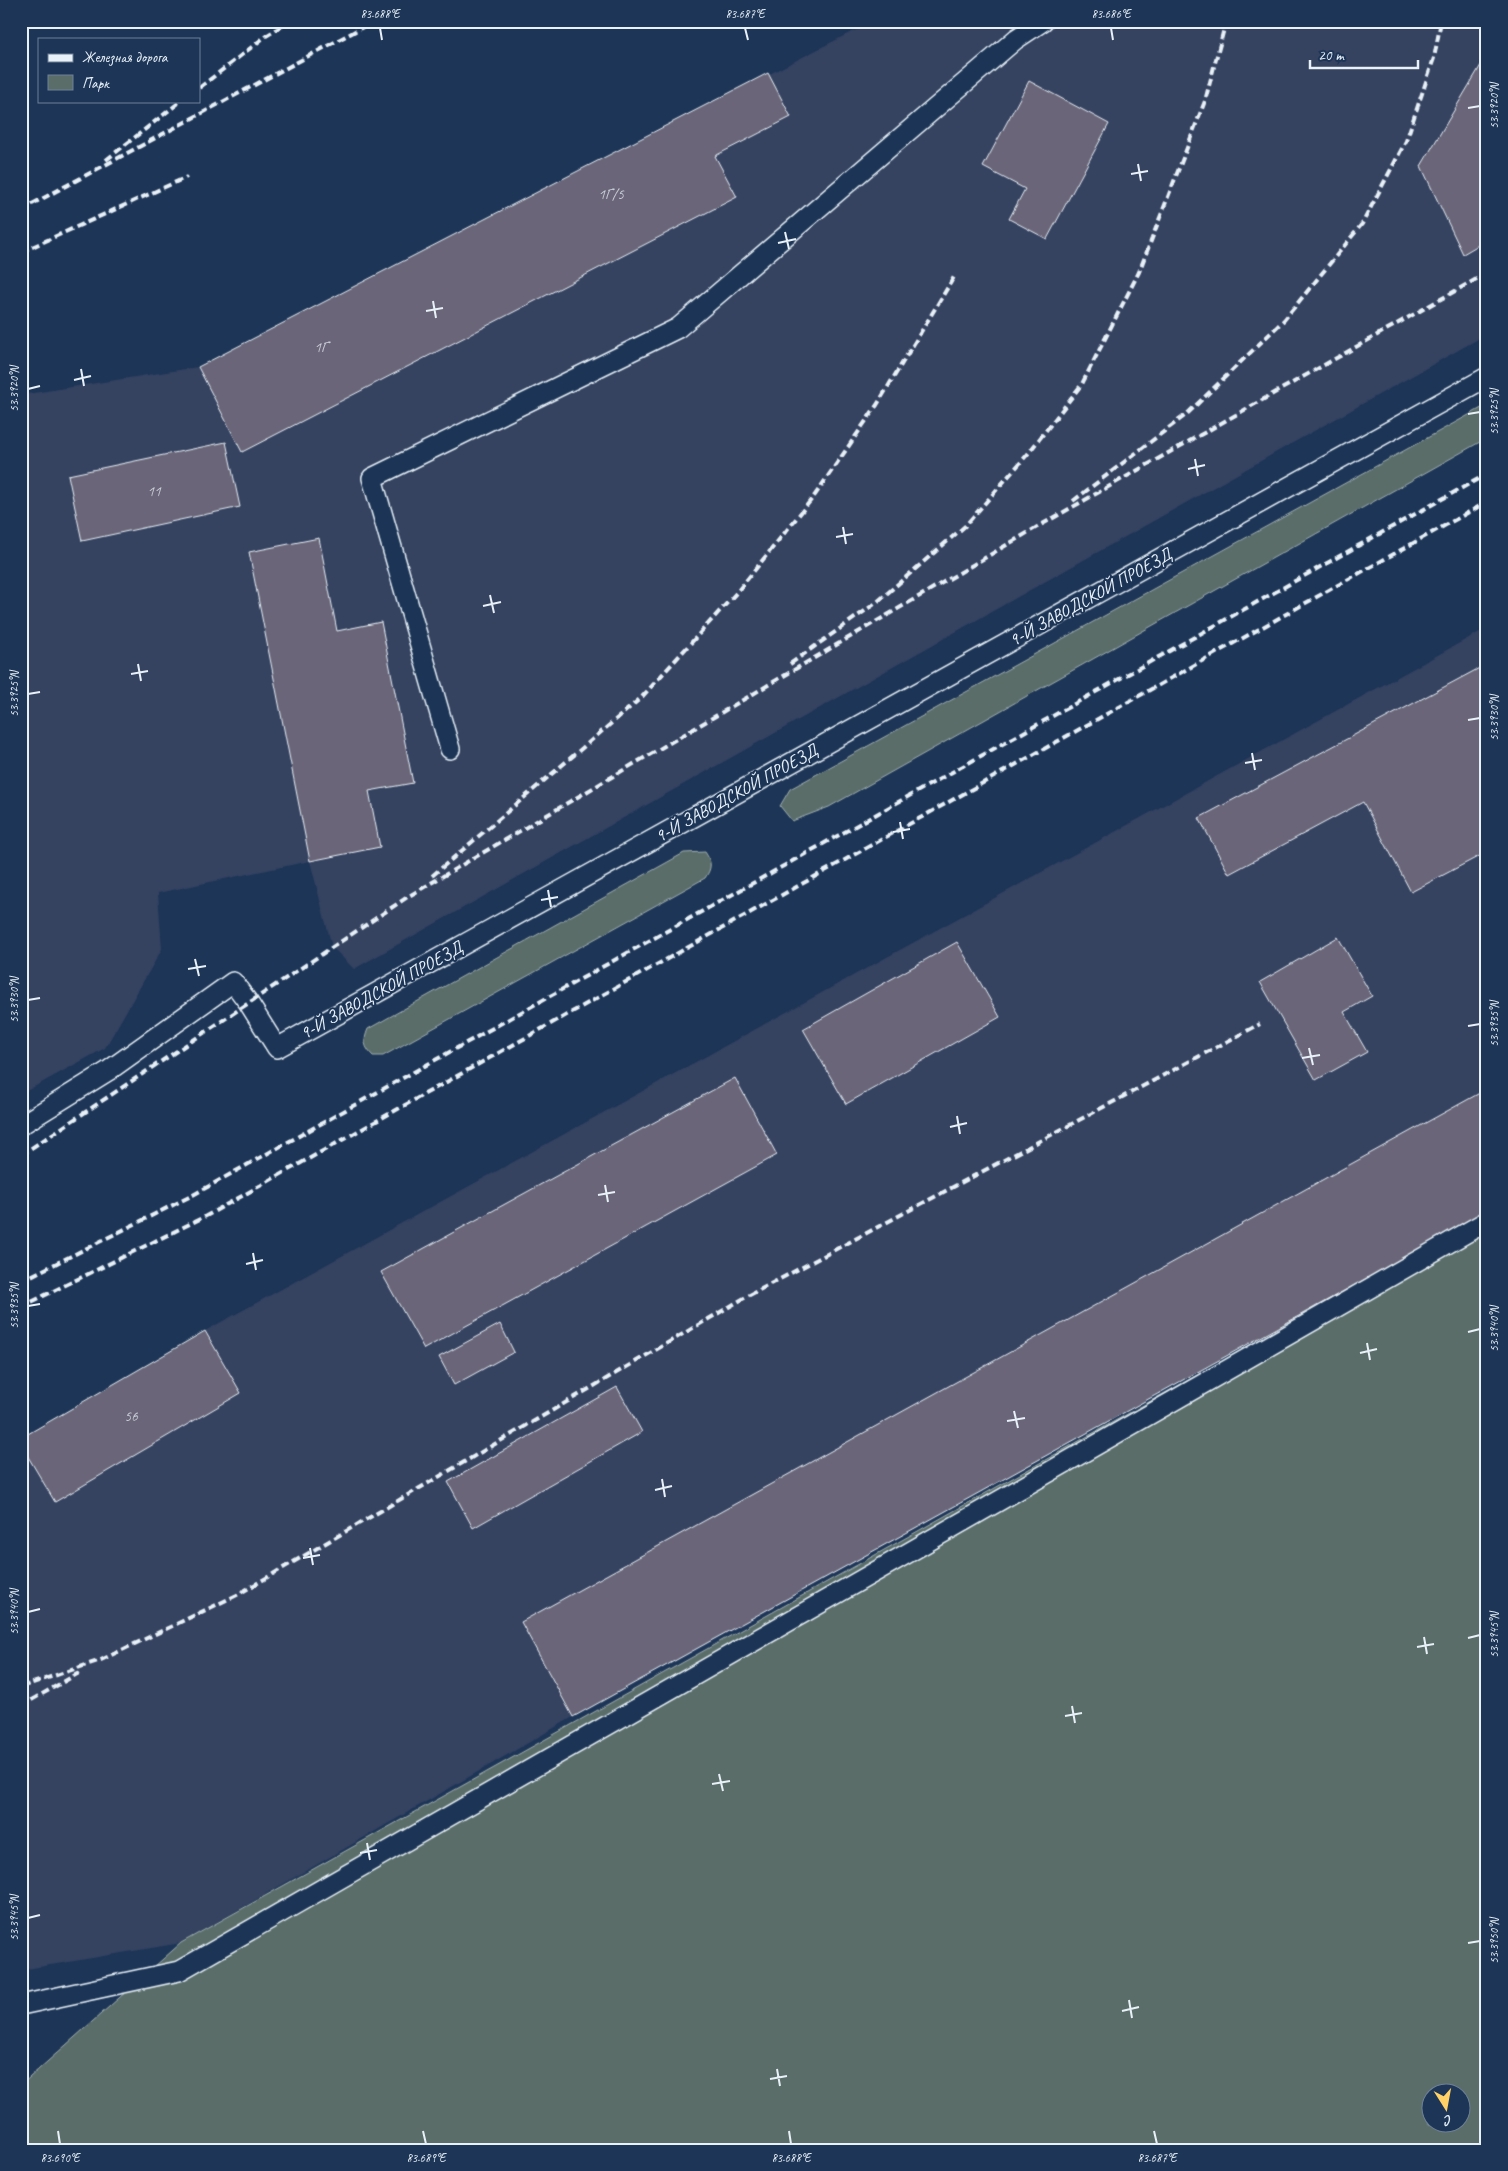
<svg xmlns="http://www.w3.org/2000/svg" width="1508" height="2171" font-family="Caveat,sans-serif">
  <rect width="100%" height="100%" fill="#1d3557"/>
  <filter id="ink" filterUnits="userSpaceOnUse"><feTurbulence type="fractalNoise" baseFrequency=".02" numOctaves="2"/><feDisplacementMap in="SourceGraphic" scale="10" xChannelSelector="R" yChannelSelector="G"/><feConvolveMatrix kernelMatrix="1 2 1 2 8 2 1 2 1" color-interpolation-filters="sRGB"/></filter>
  <g filter="url(#ink)">
    <path fill="#344361" d="M873,21h614v313l-1133,635 -22,-22 -22,-86 -152,32 4,56 -57,99 -84,46v-699l177,-28z
      M1487,628v584l-914,505 -392,226 -160,27v-532l184,-107z"/>
    <path fill="#5a6d69" stroke="#a1afb0" fill-rule="evenodd" d="M1487,405v33l-658,369 -37,14 -12,-15 10,-17z
      M705,852c7,10 7,16 0,26l-322,178h-10c-9,-9 -10,-15 -5,-27l316,-176z
      M1487,1213v937h-1466v-65l160,-142zM1430,2094h30v30h-30z"/>
    <path fill="#6a6578" stroke="#e8f1f8" d="M1487,55v185l-24,14 -42,-88z
      M768,73l23,44 -76,39 22,41 -495,255 -44,-85z
      M1029,81l80,43 -62,115 -38,-20 16,-30 -42,-22z
      M226,442l14,65 -158,34 -14,-66z
      M319,538l18,93 44,-9 32,161 -44,8 11,56 -70,14 -61,-309z
      M1487,664v188l-76,40 -48,-90 -134,72 -30,-56z
      M1338,937l34,59 -28,16 23,40 -51,28 -56,-98z
      M957,942l43,75 -154,87 -43,-75z
      M735,1078l42,77 -353,194 -43,-77z
      M1487,1089v123l-914,505 -52,-95z
      M500,1324l14,28 -60,33 -15,-28z
      M205,1331l36,62 -186,109 -34,-57v-7z
      M617,1387l25,45 -169,96 -25,-46z"/>
    <g fill="none" stroke-linecap="round" stroke-linejoin="round">
      <g stroke="#e8f1f8" stroke-width="22">
        <path id="lane" d="M450,749l-78,-271 306,-150 338,-289 27,-18
          M21,1125l87,-54 125,-89 15,20 29,46 1210,-671
          M21,2005l158,-34 1308,-750"/>
      </g>
      <use href="#lane" stroke="#1d3557" stroke-width="19"/>
      <path stroke="#e8f1f8" stroke-width="4" stroke-dasharray="8 4" stroke-linecap="butt" d="M199,88l67,-52 24,-15
        M106,160l75,-59
        M21,210l353,-189
        M21,252l166,-75
        M1073,501l114,-87 97,-94 78,-96 44,-83 28,-83 7,-37
        M790,664l86,-61 89,-77 62,-71 55,-71 57,-112 66,-171 21,-80
        M432,876l209,-178 96,-106 78,-97 62,-90 77,-128
        M21,1155l388,-259 630,-370 448,-253
        M21,1281l172,-86 1294,-721
        M21,1307l185,-91 1281,-714
        M21,1687l80,-27 136,-65 509,-298 514,-273
        M21,1706l58,-33"/>
    </g>
  </g>
  <path fill="none" stroke="#e8f1f8" stroke-width="2" d="M380,28l2,12M745,28l3,12M1111,28l2,12M1468,108l12,-2M1138,164l3,17M1131,174l17,-3M785,232l4,17M778,243l18,-4M433,301l3,17M426,311l17,-3M81,369l3,17M74,380l17,-4M28,389l12,-3M1468,414l12,-2M1195,459l3,17M1188,469l17,-4M843,527l3,17M836,537l17,-3M490,595l4,18M483,606l18,-4M138,664l3,17M131,674l17,-3M28,694l12,-2M1468,720l12,-2M1252,753l3,17M1245,763l17,-3M900,822l3,17M893,832l17,-3M548,890l3,17M541,900l17,-3M195,959l4,17M188,969l18,-3M28,1000l12,-2M1468,1026l12,-2M1309,1048l4,17M1302,1058l18,-3M957,1116l3,18M950,1127l17,-4M605,1185l3,17M598,1195l17,-3M253,1253l3,17M246,1264l17,-4M28,1306l12,-2M1468,1332l12,-3M1367,1343l3,17M1360,1353l17,-4M1014,1411l4,17M1007,1421l18,-3M662,1479l3,18M655,1490l17,-4M310,1548l3,17M303,1558l17,-3M28,1612l12,-3M1424,1637l3,17M1468,1638l12,-3M1417,1647l17,-3M1072,1706l3,17M1065,1716l17,-3M719,1774l4,17M712,1784l18,-3M367,1843l3,17M360,1853l17,-3M28,1918l12,-3M1468,1943l12,-2M1129,2000l3,18M1122,2011l17,-4M777,2069l3,17M770,2079l17,-3M58,2131l2,13M423,2131l3,13M789,2131l2,13M1154,2131l3,13"/>
  <g text-anchor="middle" stroke-width="4" stroke-linejoin="round" paint-order="stroke">
    <g font-size="15" fill="#c8ced8">
      <text x="611" y="199">1Г/5</text>
      <text x="321" y="352">1Г</text>
      <text x="154" y="496">11</text>
      <text x="131" y="1421">56</text>
    </g>
    <g font-size="18" fill="#e8f1f8" stroke="#1d3557">
      <text transform="translate(1090 597) rotate(-29)" y="6">9-Й ЗАВОДСКОЙ ПРОЕЗД</text>
      <text transform="translate(736 793) rotate(-29)" y="6">9-Й ЗАВОДСКОЙ ПРОЕЗД</text>
      <text transform="translate(381 990) rotate(-29)" y="6">9-Й ЗАВОДСКОЙ ПРОЕЗД</text>
    </g>
  </g>
  <rect width="1508" height="2171" fill="none" stroke="#1d3557" stroke-width="55"/>
  <rect x="38" y="38" width="162" height="65" fill="#1d3557" stroke="#6e8097"/>
  <rect x="48" y="54" width="25" height="8" fill="#e8f1f8" stroke="#6e8097"/>
  <text x="82" y="62" font-size="15" fill="#e8f1f8">Железная дорога</text>
  <rect x="48" y="75" width="25" height="15" fill="#5a6d69" stroke="#6e8097"/>
  <text x="82" y="88" font-size="15" fill="#e8f1f8">Парк</text>
  <g transform="translate(1446 2108) rotate(169)"><circle r="24" fill="#1d3557" stroke="#6e8097"/>
  <path d="M0-4L9 19L0 12L-9 19Z" fill="#ffd166"/>
  <text y="-8" font-size="14" font-weight="bold" text-anchor="middle" fill="#e8f1f8">С</text>
  </g>
  <path d="M1310 60v8h108v-8" fill="none" stroke="#e8f1f8" stroke-width="2.5"/>
  <text x="1318" y="60" font-size="15" fill="#e8f1f8" stroke="#1d3557" stroke-width="4" paint-order="stroke">20 m</text>
  <rect x="28" y="28" width="1452" height="2116" fill="none" stroke="#e8f1f8" stroke-width="2"/>
  <g font-size="12" text-anchor="middle" fill="#e8f1f8">
    <text x="380" y="18">83.688°E</text>
    <text x="745" y="18">83.687°E</text>
    <text x="1111" y="18">83.686°E</text>
    <text transform="translate(1494 106) rotate(-90)" y="4">53.3920°N</text>
    <text transform="translate(14 389) rotate(-90)" y="4">53.3920°N</text>
    <text transform="translate(1494 412) rotate(-90)" y="4">53.3925°N</text>
    <text transform="translate(14 694) rotate(-90)" y="4">53.3925°N</text>
    <text transform="translate(1494 718) rotate(-90)" y="4">53.3930°N</text>
    <text transform="translate(14 1000) rotate(-90)" y="4">53.3930°N</text>
    <text transform="translate(1494 1024) rotate(-90)" y="4">53.3935°N</text>
    <text transform="translate(14 1306) rotate(-90)" y="4">53.3935°N</text>
    <text transform="translate(1494 1329) rotate(-90)" y="4">53.3940°N</text>
    <text transform="translate(14 1612) rotate(-90)" y="4">53.3940°N</text>
    <text transform="translate(1494 1635) rotate(-90)" y="4">53.3945°N</text>
    <text transform="translate(14 1918) rotate(-90)" y="4">53.3945°N</text>
    <text transform="translate(1494 1941) rotate(-90)" y="4">53.3950°N</text>
    <text x="60" y="2162">83.690°E</text>
    <text x="426" y="2162">83.689°E</text>
    <text x="791" y="2162">83.688°E</text>
    <text x="1157" y="2162">83.687°E</text>
  </g>
</svg>
